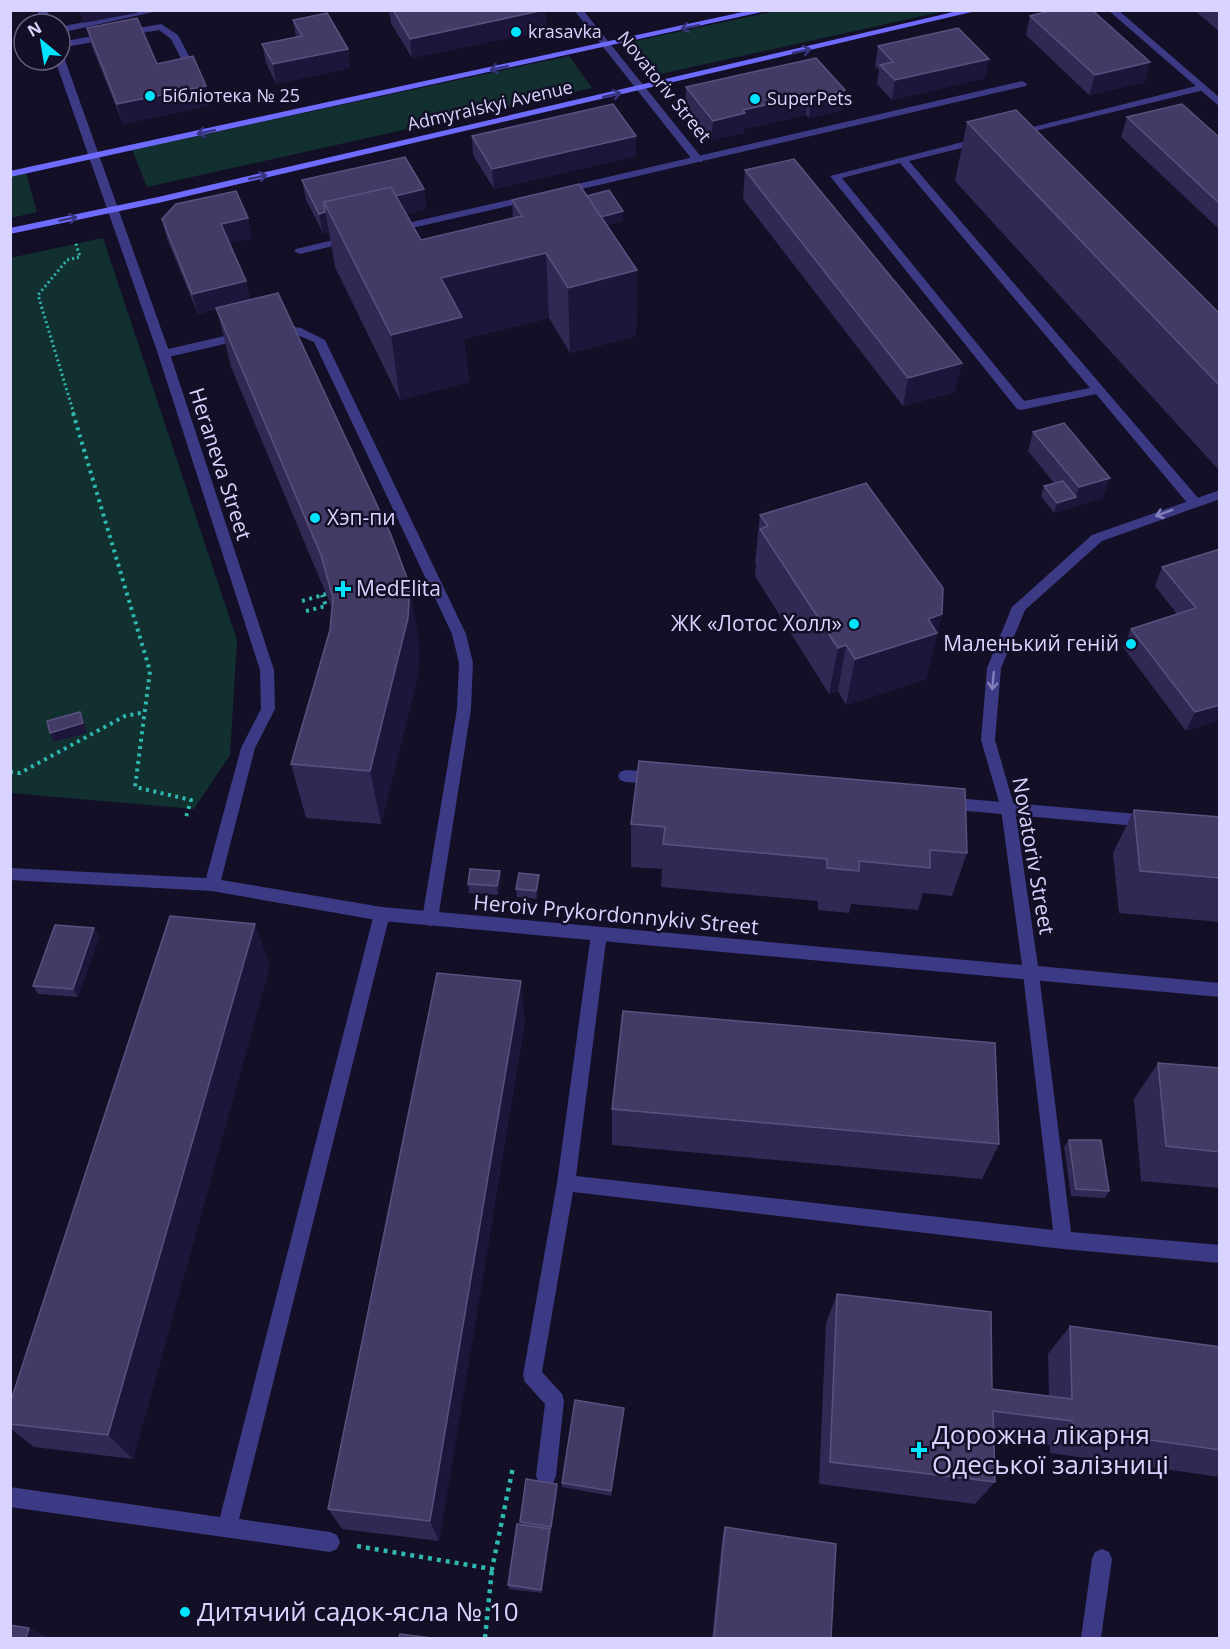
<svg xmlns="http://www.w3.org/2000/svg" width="1230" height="1649" font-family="'Open Sans',sans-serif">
  <rect width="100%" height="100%" fill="#130f26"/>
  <path fill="#12302f" d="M776,11v-1l169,1 -298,66 -26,-33z
    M569,56l23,32 -445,99 -15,-37z
    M26,173l11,39 -26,6 -1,-42z
    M103,238l134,402 -7,115 -36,54 -183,-16 -1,-535z"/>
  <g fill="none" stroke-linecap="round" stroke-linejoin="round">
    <path stroke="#2fb8b0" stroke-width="3" stroke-dasharray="2 3" stroke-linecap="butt" d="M74,414l-36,-119 29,-35 13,-3 -5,-16"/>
    <path stroke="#2fb8b0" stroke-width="4" stroke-dasharray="3 4.5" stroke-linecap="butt" d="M73,413l77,258 -15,116 56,13 -5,17
      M302,601l24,-7
      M306,611l20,-5 -4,-11
      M10,772l10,1 105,-57 20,-4"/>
    <path stroke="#2fb8b0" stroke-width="4.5" stroke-dasharray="4 5" stroke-linecap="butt" d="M357,1546l135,23 21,-102
      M485,1638l7,-69"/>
    <path fill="#3d3a85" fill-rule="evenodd" d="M142,10h20l-102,23v-6z
      M161,24l17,11 14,27 -2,2h-6l-13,-25 -12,-9 -99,18v-6z
      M1022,81l5,3 -1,2 -466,108 -5,-3 5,-3z
      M1200,85l5,3 -1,2 -190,46 -5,-3z
      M982,137l5,3 -1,2 -77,19 290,338 1,3 -1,3h-10l-93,-111 -75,16 -4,-1 -187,-233zM900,163l190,225 -66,13 -182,-223z
      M531,195l5,3 -1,2 -141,32 -5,-3 5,-3z
      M350,236l6,3 -2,2 -54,13 -6,-3 2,-2z
      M278,324l23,4 24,12 141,294 7,29 -2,46 -33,210 -2,5 -6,2 -6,-2 -2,-5 35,-210 2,-46 -7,-29 -138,-292 -19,-8 -21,-3v-6z
      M242,332l4,1v6l-82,19 -6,-4 6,-4z
      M625,770l33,2 5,2 2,4 -2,4 -5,2 -33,-2 -5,-2 -2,-4 2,-4z
      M945,797l203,18 5,2 2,4 -2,4 -5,2 -203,-18 -5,-2 -2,-4 2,-4z
      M382,907l6,2 2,5 -151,605 91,13 7,3 3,7 -3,7 -7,3 -320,-45v-20l210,30 154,-603 2,-5z
      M599,927l6,2 2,5 -31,242 477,54 -30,-256 2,-5 6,-2 6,2 2,5 32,258 149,13v18l-157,-14 -490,-57 -31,180 20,22 2,7 -8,75 -3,7 -7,3 -7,-3 -3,-7 9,-72 -20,-22 -2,-7 34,-192 34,-249 2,-5z
      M1102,1549l7,3 3,7 -11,79h-20l11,-79 3,-7z"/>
    <path fill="#3d3a85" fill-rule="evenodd" d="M37,10h10l5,14h-10z
      M574,10h9l119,148v4h-8z
      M60,57l5,3 105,294 104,316 1,39 -20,39 -34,132 161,27 640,58 -21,-156 -20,-69 6,-72 25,-61 80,-72 128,-45v9l-118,42 -77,69 -24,58 -6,72 20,69 23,157 182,17v14l-838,-76 -170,-30 -202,-11v-12l196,10 35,-130 20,-39 -1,-39 -102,-316 -103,-294h5z"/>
    <path fill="#3d3a85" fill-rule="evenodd" d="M1108,10h10l102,88v9z"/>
    <path fill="#6f6bff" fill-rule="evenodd" d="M752,10h19l-761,167v-6z
      M962,10h18l-822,193 -148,31v-6l148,-31z"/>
  </g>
  <path fill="#312854" d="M389,10h156l1,20 -134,28 -21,-35z
    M1194,10h26v22z
    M1030,16l115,66 -56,13 -63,-60z
    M293,20l55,29 2,19 -74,16 -10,-21 -4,-19 34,-7z
    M87,28l70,36 49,22 5,19 -88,19 -31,-77z
    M878,46l111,13 -4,19 -93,22 -15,-16 2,-14 -4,-4z
    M686,87l159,3 -2,20 -34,8 -3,-3 -62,14v4l-33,7 -26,-33z
    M1127,117l93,21v92l-99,-93z
    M967,122l253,192v153l-3,1 -262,-287z
    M472,136l164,20 -142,33 -21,-34z
    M745,170l210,222 -52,14 -160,-207z
    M302,180l122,9 2,20 -20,5 15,26 92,-22 -1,-18 75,-4 36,15v10l-16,4 30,45 -1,66 -66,17 -21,-35 -85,21 5,43 -69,18 -65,-133 -6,-35 -6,1 -17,-33z
    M162,219l90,19 -23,5 17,38 4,19 169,343 -1,32 -37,149 -75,-6 -15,-54 39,-134 2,-22 -101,-241 -14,-58 -19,5 -31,-75z
    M1033,432l70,66 -49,15 -13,-17 3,-10 10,-3 -26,-32z
    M760,515l182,99 -16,65 -80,26 -8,-14 -9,3 -74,-118 1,-12 -1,-2z
    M1220,549v171l-34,11 -63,-84 8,-18 46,-15 -22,-28 7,-19z
    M1134,810l86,7v105l-101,-9 -6,-60z
    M631,824l336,29 -15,43 -29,-3 -5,17 -67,-6 -2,9 -31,-3v-9l-157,-14 1,-18 -31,-2z
    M500,871l1,9 -3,15 -29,-2 -1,-9z
    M539,875v9l-2,15 -20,-2 -1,-8z
    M94,928l5,9 -21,60 -40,-3 -5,-8z
    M270,965l-137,494 -99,-12 -24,-19v-25z
    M525,1021l-86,520 -97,-12 -14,-20z
    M1158,1063l62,5v120l-79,-7 -7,-82z
    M612,1109l387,35 -17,35 -370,-34z
    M1069,1140l40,51 -4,7 -34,-2 -7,-49z
    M837,1294l155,95 57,7 -1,-42 22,-28 150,21v130l-170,-24v-8l-57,-7 2,44 -20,22 -156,-20 7,-161z
    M624,1408l-13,88 -49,-9v-4z
    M558,1488l-7,43 -1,-1 1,3 -9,60 -33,-4 -1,-4 13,-60 -1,-3z
    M725,1527l106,111h-119l10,-99z"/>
  <path fill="#1d163a" d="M79,10h58v3l-54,10z
    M545,10l1,20 -134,28 -2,-19z
    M613,10h18l-18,4z
    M348,49l2,19 -74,16 -3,-20z
    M989,59l-4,19 -93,22 3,-20z
    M1150,62l-5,20 -56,13 6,-20z
    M206,86l5,19 -88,19 -6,-20z
    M845,90l-2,20 -34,8 2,-20z
    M808,95l-2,20 -62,14v4l-33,7 2,-19 30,-11z
    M636,136v20l-142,33 -2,-20z
    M424,189l2,20 -88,21 -10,-19z
    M623,211v10l-42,10 -1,-10z
    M325,212l4,20 -6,1 -4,-19z
    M248,218l4,20 -27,6 -4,-20z
    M546,253l3,65 -85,21 5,43 -69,18 -9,-65 50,-57z
    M637,270l-1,66 -66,17 -2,-65z
    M246,281l4,20 -52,13 -6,-20z
    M962,363l-7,29 -52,14 5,-28z
    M1110,478l-7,20 -49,15 3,-10 19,-6 3,-10z
    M410,586l9,57 -1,32 -37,149 -11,-53z
    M942,614l-16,65 -80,26 9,-46 73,-40z
    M846,645l-8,46 -9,3 9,-46z
    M1220,705v15l-34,11 9,-19z
    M80,712l4,9 3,12 -33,9 -4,-9z
    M500,871l1,9 -3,15 -1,-9z
    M539,875v9l-2,15 -1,-8z
    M255,924l15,41 -137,494 -25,-24z
    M94,928l5,9 -21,60 -5,-8z
    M521,981l4,40 -86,520 -9,-20z
    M557,1484l1,4 -7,43v-4z
    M550,1529l1,4 -9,60 -1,-3z
    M29,1628l22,10h-25z"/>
  <path fill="#433a66" stroke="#5a527e" stroke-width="1.5" d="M393,10h151l-134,29z
    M1054,10h38l58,52 -55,13 -65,-59z
    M327,13l21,36 -75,15 -11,-20 40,-8 -9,-16z
    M137,18l20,46 36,-8 13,30 -89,18 -30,-76z
    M958,28l31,31 -94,21 -15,-15 13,-3 -15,-16z
    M816,58l29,32 -34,8 -3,-3 -65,15 2,3 -32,8 -27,-34z
    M613,104l23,32 -144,33 -20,-33z
    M1182,104l38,34v66l-93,-87z
    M1016,110l204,204v72l-253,-264z
    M405,157l19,32 -28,7 -5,-9 -67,15 1,10 -6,2 -17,-34z
    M794,159l168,204 -54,15 -163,-208z
    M579,184l58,86 -69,18 -22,-35 -105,25 21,39 -71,18 -67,-133 67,-15 30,53 101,-24 -10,-16z
    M609,190l14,21 -22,6 -14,-21z
    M236,191l12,27 -27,6 25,57 -54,13 -30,-75 14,-15z
    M278,293l113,242 19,51 -2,32 -38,153 -79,-7 39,-134 3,-32 -12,-43 -105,-247z
    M1064,423l46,55 -31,9 -46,-55z
    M1063,481l13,16 -19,6 -13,-17z
    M866,483l77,105 -1,26 -14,5 9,14 -82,26 -9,-14 -8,3 -78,-119 8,-3 -8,-11z
    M1220,549v156l-25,7 -64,-83 65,-21 -34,-41z
    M80,712l3,11 -33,10 -3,-12z
    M639,761l326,28 2,64 -37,-3v18l-71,-7v10l-32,-3v-9l-164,-15 2,-17 -34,-3z
    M1134,810l86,7v61l-80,-7z
    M470,869l30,2 -3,15 -29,-2z
    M519,873l20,2 -3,16 -20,-2z
    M170,916l85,8 -147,511 -98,-11v-21z
    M55,925l39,3 -21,61 -40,-3z
    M437,973l84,8 -91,540 -102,-12z
    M623,1011l372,32 4,101 -387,-35z
    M1158,1063l62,5v84l-54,-6z
    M1069,1140h32l8,51 -33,-2z
    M837,1294l154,18 1,77 80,10 -2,-73 150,21v103l-147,-21 -1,-8 -79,-10 2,71 -165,-20z
    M575,1400l49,8 -13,83 -49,-8z
    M526,1479l31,5 -6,43 -31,-5z
    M517,1524l33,5 -9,61 -33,-5z
    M725,1527l111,17 -5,94h-117z
    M10,1625l19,3 -3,10h-16z
    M400,1634l32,4h-33z"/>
  <defs><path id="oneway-shaft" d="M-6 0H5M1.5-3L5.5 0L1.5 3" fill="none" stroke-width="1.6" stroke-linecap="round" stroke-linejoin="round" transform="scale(1.5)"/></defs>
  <g stroke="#38347d">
    <use href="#oneway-shaft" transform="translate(690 27) rotate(168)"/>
    <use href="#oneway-shaft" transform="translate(802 51) rotate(-13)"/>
    <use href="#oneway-shaft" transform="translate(499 68) rotate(168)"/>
    <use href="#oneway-shaft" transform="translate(612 95) rotate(-13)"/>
    <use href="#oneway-shaft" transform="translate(206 132) rotate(168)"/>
    <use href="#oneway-shaft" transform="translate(258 177) rotate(-13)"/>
    <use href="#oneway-shaft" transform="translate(68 219) rotate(-12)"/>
  </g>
  <g stroke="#837fbc">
    <use href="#oneway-shaft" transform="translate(1164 513) rotate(160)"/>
    <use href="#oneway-shaft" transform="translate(993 681) rotate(95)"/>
  </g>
  <g fill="#00e5ff" stroke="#130f26" stroke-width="2">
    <circle cx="516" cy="32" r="6"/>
    <circle cx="150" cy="96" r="6"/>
    <circle cx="755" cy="99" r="6"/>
    <circle cx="315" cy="518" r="6"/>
    <path d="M340 580h6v6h6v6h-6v6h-6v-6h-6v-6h6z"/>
    <circle cx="854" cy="624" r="6"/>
    <circle cx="1131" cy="644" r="6"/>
    <path d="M916 1441h6v6h6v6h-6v6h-6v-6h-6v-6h6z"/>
    <circle cx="185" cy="1612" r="6"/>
  </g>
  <g text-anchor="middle" stroke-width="5" stroke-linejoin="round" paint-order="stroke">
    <g font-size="18" fill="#d9d4ff" stroke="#130f26" text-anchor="start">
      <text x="528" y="38">krasavka</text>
      <text x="162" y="102">Бібліотека № 25</text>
      <text x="767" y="105">SuperPets</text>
    </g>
    <g font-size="18" fill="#d9d4ff" stroke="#130f26">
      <text transform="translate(664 87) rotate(51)" y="6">Novatoriv Street</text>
      <text transform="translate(490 106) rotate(-13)" y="6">Admyralskyi Avenue</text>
    </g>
    <g font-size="21" fill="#d9d4ff" stroke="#130f26">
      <text transform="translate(220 464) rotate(72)" y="7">Heraneva Street</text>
      <text transform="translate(1033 856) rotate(80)" y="7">Novatoriv Street</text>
      <text transform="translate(616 915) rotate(5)" y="7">Heroiv Prykordonnykiv Street</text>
    </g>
    <g font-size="21" fill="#d9d4ff" stroke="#130f26" text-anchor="start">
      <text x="327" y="525">Хэп-пи</text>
      <text x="356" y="596">MedElita</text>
      <text x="842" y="631" text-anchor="end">ЖК «Лотос Холл»</text>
      <text x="1119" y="651" text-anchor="end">Маленький геній</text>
    </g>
    <g font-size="26" fill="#d9d4ff" stroke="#130f26" text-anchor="start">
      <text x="932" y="1444">Дорожна лікарня<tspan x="932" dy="30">Одеської залізниці</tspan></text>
      <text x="197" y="1621">Дитячий садок-ясла № 10</text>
    </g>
  </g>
  <rect width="1230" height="1649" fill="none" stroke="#d9d4ff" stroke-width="24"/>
  <g transform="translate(42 42) rotate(330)"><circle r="28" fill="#130f26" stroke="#625e7d" stroke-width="1.5"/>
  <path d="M0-4.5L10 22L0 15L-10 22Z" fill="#00e5ff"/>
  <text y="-9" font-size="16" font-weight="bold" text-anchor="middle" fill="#d9d4ff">N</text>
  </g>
</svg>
